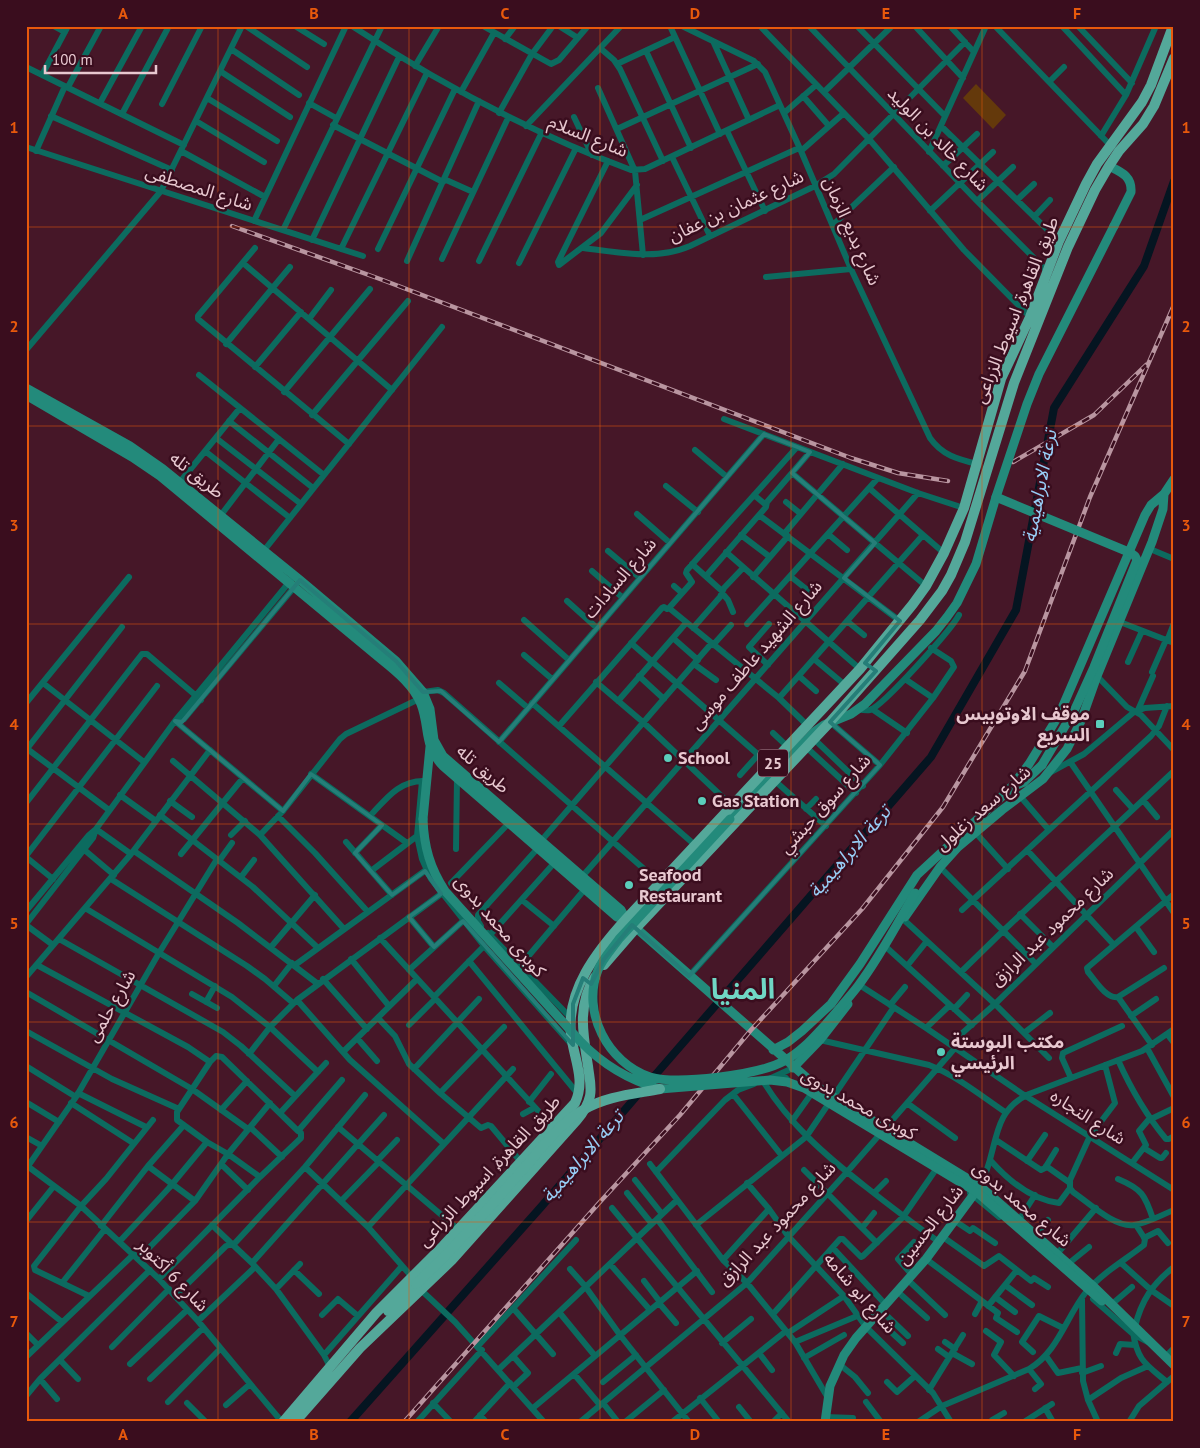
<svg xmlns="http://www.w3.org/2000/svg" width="1200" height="1448" font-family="'PT Sans','Noto Sans Arabic',sans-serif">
  <rect width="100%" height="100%" fill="#461728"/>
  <path fill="#64390b" d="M976,84l30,31 -13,14 -30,-31z"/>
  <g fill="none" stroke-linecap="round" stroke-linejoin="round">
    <path stroke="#051521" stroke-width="8" d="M650,1081l281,-324 85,-147 38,-202 90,-142 30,-85
      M350,1422l191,-215 100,-116"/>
    <path stroke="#0c6b5f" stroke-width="6" d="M54,26l11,6
      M246,26l61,41
      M295,26l29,18
      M352,26c88,58 180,107 279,144l14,-1 135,-64
      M483,26l68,38 8,-4 29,-34
      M559,26l19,12
      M670,26l50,108
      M682,26l72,35 11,11 36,79 50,118 79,169c12,17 27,21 47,26
      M760,26l109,113 95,111 66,67
      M809,26l168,175 70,70
      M857,26l88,90
      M915,26l48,52
      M950,26l24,26
      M995,26l115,119
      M1062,26l64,69
      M1078,26l54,57
      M505,39l10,-13
      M713,41l36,79
      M600,48l14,12 6,9 43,92
      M231,49l68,46
      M646,51l45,97
      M617,64l58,-27
      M415,66l24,-40
      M26,67l158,78
      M220,71l70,46
      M42,75l26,-49
      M1049,82l15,-15
      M68,87l33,-61
      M598,88l37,83 8,84
      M461,92l33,-59
      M824,92l68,-66
      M803,96l26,30
      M207,98l70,43
      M100,103l42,-77
      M309,103l27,15
      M162,104l40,-78
      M499,113l33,-59 21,-28
      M784,113l32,-28
      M122,114l47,-88
      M51,116l121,54
      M574,117l18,38
      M196,121l68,41
      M333,125l110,57
      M526,126l95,-100
      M941,126l118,115
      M617,129l141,-65
      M727,131l38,80
      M1101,136l25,-41 30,-69
      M26,147l337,109
      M36,151l29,-65
      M181,151l84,46
      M801,151l43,-38
      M929,152l57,-126
      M672,157l38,79
      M608,161l-50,101 1,3 42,-32 36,-48
      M943,166l34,-32
      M444,179l29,13
      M1017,200l17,-16
      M977,201l36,-34
      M930,211l63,-59
      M1034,217l16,-17
      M640,220l159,-72
      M254,221l92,-195
      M833,225l61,-58
      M283,230l99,-204
      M312,240l87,-183
      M255,248l-57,68v3l151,125
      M583,248c35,4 73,13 107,-2l125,-60 19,-12 131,-132
      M341,249l86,-176
      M378,249l77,-160
      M442,259l66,-141
      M407,261l72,-160
      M479,261l62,-127
      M243,263l149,127
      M519,263l57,-115
      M766,277l85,-8
      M309,319l22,-29
      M226,344l64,-77
      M26,350l135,-159 81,-165
      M255,367l46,-55
      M199,375l125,100
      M284,392l86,-103
      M312,415l96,-114
      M724,419l194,74 46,15
      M229,421l84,67
      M216,438l85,66
      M695,450l32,27
      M205,451l85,67
      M792,473l134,113
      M180,482l60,-74
      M666,486l32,26
      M869,488l75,65
      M754,495l12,10
      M786,502l15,12
      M637,514l33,29
      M221,515l58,-76
      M759,515l141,106
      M784,534l59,-70
      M828,534l19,16
      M741,535l29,22
      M1150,549l24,10
      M608,551l32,27
      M726,552l134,117
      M262,553l180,-226
      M692,564l30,27
      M592,571l31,27
      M706,576l60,-69 1,-5 43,-50
      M790,576l20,16
      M753,577l35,-41
      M674,586l8,7
      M722,593l6,7 5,12
      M567,601l30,27
      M669,608l23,-26 -6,-9 1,-3 110,-123
      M669,608l110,90 29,28
      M524,620l45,40
      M847,621l17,14
      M1120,622l54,21
      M747,624l131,-146
      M693,628l27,-31 4,-9 19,-20
      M673,638l25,22
      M1167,641l7,-18
      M631,643l139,122
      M713,645l18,-20
      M524,655l28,24
      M814,659l31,26
      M1128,662l14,-31
      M694,664l22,16
      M768,665l-19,-18 20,-23
      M1152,672l14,-32
      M639,676l25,23
      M799,676l17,15
      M1097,676l30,31 14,8 33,35
      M905,679l28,19
      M596,682l48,41 88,83
      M43,683l101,79
      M499,683l29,25
      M423,692l15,-2 6,3 216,190
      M779,698l144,-163
      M618,701l68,-78
      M26,703l103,-126
      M532,703l163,142
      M858,709c4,1 8,2 12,1 13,-4 81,-80 89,-95
      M872,709l35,24
      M1138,710l15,-34
      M175,721l9,-2 112,-134
      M175,721l108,90
      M830,722l50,43
      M559,726l103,-118 2,-1 3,2 2,-1
      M773,733l15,14
      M814,739l49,47
      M499,742l265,-308
      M806,747l50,46
      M26,748l83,62
      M26,750l96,-123
      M173,761l87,74 84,94
      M1071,763l103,150
      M1049,773l35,-19 50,-42 11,-4 29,-2
      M311,774l96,69
      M740,775l18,-20
      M422,781l-5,55 5,23 9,20 53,67 88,99
      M775,781l51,45
      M1116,790l17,19
      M120,795l36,26
      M1020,796l29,34
      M1143,800l14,17
      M170,801l22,16
      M26,803l116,-149h5l54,46
      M806,809l10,-10
      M160,815l93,72 65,61
      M278,816l37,37 53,59
      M370,816c16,-17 29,-36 55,-35
      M96,829l35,25
      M975,832l33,37
      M231,835l14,-14
      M260,835l23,-24 57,-72 6,-5 73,-35
      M541,841l170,-197
      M346,842l46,53
      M81,847l33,28
      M456,849l1,-71
      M1027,850l87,95
      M134,851l104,72 80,61
      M355,853l27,-28
      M181,854l62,-76
      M26,856l131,-170
      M26,857l27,22
      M219,861l13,-18
      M940,867l96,97
      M371,871l46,-35
      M241,877l13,-17
      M111,879l136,87 18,13 28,24
      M580,879l338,-386
      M451,883l58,-60
      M522,900l32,26
      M85,908l147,89 38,30 48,45
      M962,910l189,-174 8,-10 8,-20
      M26,911l63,-76 7,-6 79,-108 116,-141
      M1020,914l33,33
      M409,917l25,30
      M903,919l92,85 54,54
      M26,924l67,-86 3,-9
      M26,925l27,20
      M481,926l-3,-5v-6l60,-67
      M1136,927l18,25
      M488,933l83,85
      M490,935l66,-74
      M380,938l173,189
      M59,939l164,93 18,14 54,50
      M271,947l44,-52
      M886,947l86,78
      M351,959l38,47
      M469,961l109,133
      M37,965l151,82 22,15
      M295,965l131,-95
      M520,966l65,-77
      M907,966l20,-25
      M409,970l54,-49
      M961,972l42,-41 171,-160
      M689,976l191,-211 53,-67 21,-31 -3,-6 -20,-13
      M26,977l105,-123 79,-104
      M323,979l44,50
      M274,986l18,-23
      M861,986l65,42 95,65 153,97
      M26,992l166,97 56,40
      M192,994l25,14
      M434,997l50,-51
      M1118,997c-12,2 -23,-17 -30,-25l-1,-4 87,-74
      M297,1000l53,60 94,84
      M206,1002l9,-16
      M890,1005l15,-18
      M954,1009l13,-14
      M1131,1016l25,-17
      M378,1018l17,18 14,28 31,29 41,35 7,-3 3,1 30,36
      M409,1025l26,-26
      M926,1028l24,-23
      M26,1031l86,48 67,30
      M1024,1033l26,-20
      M1167,1034l7,9
      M357,1038l20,23
      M820,1040l109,25c28,11 51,30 76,47
      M950,1044l45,-40 179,-174
      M1152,1045l-34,-48 46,-29
      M1147,1048l27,49
      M343,1052l74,-73
      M249,1054l21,-27 27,-27 144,-106
      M1118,1060c13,29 28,55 48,79h3l5,-3
      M1105,1065l10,38 -25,33 -20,44v8l3,4c16,11 42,36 61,33 14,-2 27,-10 40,-15
      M26,1066l50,31
      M414,1069l65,-70
      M782,1074l9,9
      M1071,1078l-9,-20 1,-5 59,-27
      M769,1079l24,-11
      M763,1081c26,43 63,75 103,106 24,19 48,37 73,55
      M78,1093l68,34
      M440,1093l64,-66
      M733,1094l49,62
      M26,1102l33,20
      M529,1102l22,-28
      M71,1103l62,40
      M907,1103l48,35
      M221,1110l26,-29
      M280,1113l46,-50
      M523,1114l11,-6
      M1151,1119l23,-11
      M792,1121l22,-31
      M250,1127l32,30
      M338,1127l120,102
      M298,1131l44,-51
      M26,1137l16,9
      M996,1140l45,30 4,-2 11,-18
      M1144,1148l16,10h2l4,-5
      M228,1154l42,-51
      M377,1161l20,-21
      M991,1161c17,19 41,39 68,42l11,-15
      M1027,1161l18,-26
      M1132,1163l14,-18 -7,-14 11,-13
      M221,1164l27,26
      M650,1164l73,96 24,23 48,59 33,56
      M26,1165l55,41 78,73 39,42 84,101
      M148,1166l47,35
      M1046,1166l24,17
      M305,1167l63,60 44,50
      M26,1169l50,-72 83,-144 58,-94
      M804,1170l73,73
      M656,1172l69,-72 13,-10 16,-6
      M1118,1179c24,10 27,16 35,40
      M635,1180l27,34
      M747,1183l22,26 19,27 56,60 22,31 67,66 18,29
      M980,1186c19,-34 9,-74 49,-92l113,-43 32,-22
      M627,1193l25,31
      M874,1193l12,-12
      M970,1193l29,24
      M341,1201l37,-38
      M612,1208l177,214
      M657,1219l55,73
      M1019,1220l16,-25
      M26,1221l28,-35
      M955,1221l15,10 3,-3 22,15
      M212,1225l40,38 24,26 48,66 6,12
      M696,1225l110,-88 88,-130
      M101,1226l47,-60 36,-41
      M368,1227l145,-158
      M862,1228l12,-15
      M1036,1235l12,-15
      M943,1237l41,29 15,-10 32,25 3,-3 14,9
      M1144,1238l14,-7 10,12
      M120,1241l49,-53 38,-46
      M833,1248l53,57
      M1057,1254l39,-46
      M139,1258l56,-57 33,-47
      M926,1259l72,54 -2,5 21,14
      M723,1260l46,-51
      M252,1263l132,-148
      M1121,1263l30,27 23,16
      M610,1264l40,46
      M1068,1264l21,-17
      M570,1269l15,17 35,49 69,87
      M294,1270l25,24
      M912,1275l-14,-16 16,-17
      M159,1279l101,-102 41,-39v-5l-3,-2 -76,-74 -6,-1 -6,6 -33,50v8l30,22 21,12 32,23
      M908,1280l37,35
      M644,1281l16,21
      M62,1283l43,-54
      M1005,1285l27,20
      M276,1289l24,-25
      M421,1290l34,32 89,100
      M898,1292l29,26
      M26,1293l36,29
      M89,1296l-54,-26 -1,-4 47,-60 25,-27 47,-59
      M175,1296l51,-50 9,-3 70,-76 60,-72
      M995,1297l20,15
      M1082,1299l1,82 5,19 10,22
      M1093,1299l40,35 15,8
      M659,1303l17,20
      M1112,1304l20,-17
      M988,1306l29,-36
      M513,1308l40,46
      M882,1311l26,25
      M559,1312l36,44
      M773,1314l67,-75h3l18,18 2,-1 40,-39 36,-52
      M975,1314l7,-13
      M322,1315l16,-16 20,17
      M875,1317l28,26
      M198,1321l57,-54
      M1135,1327c6,-26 18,-44 39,-60
      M986,1331l15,11 -7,13 20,21
      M1133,1332c4,29 14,33 34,50
      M26,1333l12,12
      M788,1333l56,-37
      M795,1342l62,-26
      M945,1342l10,7
      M722,1343l29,-24
      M478,1346l98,-106
      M112,1347l57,-58
      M938,1349l11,8
      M1033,1352l-11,-10 17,-26 24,12
      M759,1353l13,17
      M952,1353l20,11
      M1116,1353l4,-9 15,1
      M324,1355l78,-89
      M1046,1356l12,17 24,-5
      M26,1357l108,-103
      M1165,1357l9,-9
      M804,1358l40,-23
      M60,1360l18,19
      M130,1364l57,-54
      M839,1364l16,13 13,16
      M1029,1369l12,15 -6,5
      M498,1370l178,-169
      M1082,1373l19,-7
      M574,1374l26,31
      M40,1379l17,20
      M150,1379l53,-51
      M603,1382l33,-27
      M887,1382l10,10 18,-16
      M513,1387l15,-14 -15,-17
      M929,1390l34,-55
      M26,1396l14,-17 110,-109
      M700,1398l19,24
      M1088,1400l33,-22 27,-12
      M168,1402l52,-53
      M866,1402l15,20
      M187,1403l19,19
      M433,1403l18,19
      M603,1403l15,19
      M226,1405l24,-21
      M739,1407l12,15
      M533,1408l164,-137
      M1045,1408l8,14
      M480,1415l6,7
      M825,1417l28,1
      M417,1422l65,-72
      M474,1422l36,-39
      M580,1422l167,-139 100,-111 108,-124
      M625,1422l39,-32
      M672,1422l114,-91
      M773,1422l9,-9
      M918,1422l24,-16 87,-37c29,-17 37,-52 57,-77 16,-19 39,-32 58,-47l1,-6 -9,-14
      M992,1422v-2l12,-7
      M1024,1422l28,-18
      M1129,1422l10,-16 35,-30"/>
    <path stroke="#238a7b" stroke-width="9" d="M1109,166c12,6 23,10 22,26l-17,34
      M26,388l104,58 33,23 137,111 96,81 27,31 7,17 4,31 9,16 178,154 5,9
      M26,395l106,62 28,19 222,184c15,12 32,26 39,44 9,23 2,42 22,62l174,151 9,2 10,9 180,158 164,100 112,99 82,80
      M1010,788l14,-6 18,-17
      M423,819l7,-72
      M730,819l84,-87 10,-7 27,-11 14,-10 71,-73 11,-14 10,-14 19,-39 20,-67
      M905,917l35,-50 18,-20 44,-37 41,-31 24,-30 14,-28 16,-45 55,-134 11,-33 1,-15
      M773,1050l15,-8 14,-11 29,-27 29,-40 57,-89 93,-86 19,-25 30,-49 86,-200 6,-10 13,-11 10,-15
      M793,1068l27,-28 28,-36
      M825,1422l5,-36 14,-31 12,-17 70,-79 54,-73"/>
    <path stroke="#54a89a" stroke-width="10" d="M604,965l32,-37 194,-206 90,-102 22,-29 9,-16 14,-33 49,-159 54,-136 27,-57 14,-24 10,-15 24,-27 11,-18 20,-48
      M388,1311l28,-27
      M283,1422l93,-109 67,-67 132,-143c11,-23 -1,-44 -4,-68 -5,-45 26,-84 55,-116l234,-250 53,-65 13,-18 18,-33 20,-45 37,-129 29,-62 29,-76 27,-57 11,-20 45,-62 9,-17 22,-59
      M295,1422l65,-74 92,-88 125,-140c6,-7 11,-15 13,-24 2,-10 -1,-20 -2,-30 -5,-32 -11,-61 7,-89"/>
    <g stroke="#b995a0" stroke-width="4.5">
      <path id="rail" d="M232,226l148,53 471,179 47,15 50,8
        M1013,462l81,-47 52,-50
        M404,1422l195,-219 81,-88 71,-85 111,-121 81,-102 82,-136 65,-174 84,-192"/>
    </g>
    <use href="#rail" stroke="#3a0d1e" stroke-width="2.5" stroke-dasharray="8" stroke-linecap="butt"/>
    <path stroke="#238a7b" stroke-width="9" d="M1042,765l33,-56 19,-42 43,-107 -2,-4 -4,-3 -135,-56 31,-93 12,-30 75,-148
      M423,819c1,28 7,49 22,72l135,150c23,24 48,39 80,48l110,-9 17,2 17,6 174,105 124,108
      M730,819l-111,120c-7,10 -16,19 -21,31 -17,42 10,93 52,107 28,8 109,-2 134,-16 17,-9 29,-23 42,-37 11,-13 22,-25 32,-38 22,-29 39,-62 57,-93"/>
    <path stroke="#54a89a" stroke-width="10" d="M416,1284c37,-34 69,-72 102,-109 20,-22 39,-50 65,-65 23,-14 51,-16 77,-21"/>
  </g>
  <path fill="none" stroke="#257e78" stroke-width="4" stroke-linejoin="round" d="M764,434l46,18 -18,21 83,70 -31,35 56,43 -35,42 11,8 -46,51 50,43 -191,211 -57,-51 -28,34 -13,25 -8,-6 -10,26v41l-110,-124 -29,26 -25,-30 32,-23 -16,-23 -33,24 -37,-42 27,-28 -71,-51 -28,37 -108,-90 7,1 118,-142 96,81 27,31 18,-1 58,51z"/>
  <path fill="none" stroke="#e8590c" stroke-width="1" stroke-opacity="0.55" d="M218,26v1396M409,26v1396M600,26v1396M791,26v1396M982,26v1396M26,227h1148M26,426h1148M26,624h1148M26,824h1148M26,1022h1148M26,1222h1148"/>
  <g fill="#5bcebb" stroke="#3a0d1e" stroke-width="2">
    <rect x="1095" y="719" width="10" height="10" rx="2.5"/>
    <circle cx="668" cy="758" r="5"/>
    <circle cx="702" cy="801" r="5"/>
    <circle cx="629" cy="885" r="5"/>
    <circle cx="941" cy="1052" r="5"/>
  </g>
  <g text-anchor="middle" stroke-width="5" stroke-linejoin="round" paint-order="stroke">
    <rect fill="#3a0d1e" stroke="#b4909b" stroke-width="1" x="758" y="749.5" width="30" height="27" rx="4"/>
    <g font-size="16" font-weight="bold" fill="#e8c8d0">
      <text x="773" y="769">25</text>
    </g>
    <g font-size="18" fill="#e8c8d0" stroke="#3a0d1e">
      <text transform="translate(588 136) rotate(22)" y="6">شارع السلام</text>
      <text transform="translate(938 139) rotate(46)" y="6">شارع خالد بن الوليد</text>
      <text transform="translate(199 188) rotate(18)" y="6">شارع المصطفى</text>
      <text transform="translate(736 206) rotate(-25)" y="6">شارع عثمان بن عفان</text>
      <text transform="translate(852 231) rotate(66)" y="6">شارع بديع الزمان</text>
      <text transform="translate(1016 310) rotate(-68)" y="6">طريق القاهرة, اسيوط الزراعى</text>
      <text transform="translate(197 475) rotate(38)" y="6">طريق تله</text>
      <text transform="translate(620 578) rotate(-49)" y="6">شارع السادات</text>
      <text transform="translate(756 655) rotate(-49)" y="6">شارع الشهيد عاطف موسى</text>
      <text transform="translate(483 769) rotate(41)" y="6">طريق تله</text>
      <text transform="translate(825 804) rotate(-48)" y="6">شارع سوق حبشي</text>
      <text transform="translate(983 808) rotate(-41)" y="6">شارع سعد زغلول</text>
      <text transform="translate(500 926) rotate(49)" y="6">كوبرى محمد بدوى</text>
      <text transform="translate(1052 927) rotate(-44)" y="6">شارع محمود عبد الرازق</text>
      <text transform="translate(111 1006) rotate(-60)" y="6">شارع حلمى</text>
      <text transform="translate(859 1104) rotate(29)" y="6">كوبرى محمد بدوى</text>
      <text transform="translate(1088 1117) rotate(33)" y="6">شارع التجاره</text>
      <text transform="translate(489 1171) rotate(-47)" y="6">طريق القاهرة, اسيوط الزراعى</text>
      <text transform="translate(1022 1204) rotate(40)" y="6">شارع محمد بدوى</text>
      <text transform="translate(777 1224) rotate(-47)" y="6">شارع محمود عبد الرازق</text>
      <text transform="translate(930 1225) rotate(-52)" y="6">شارع الحسين</text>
      <text transform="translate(173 1275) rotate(46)" y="6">شارع 6 أكتوبر</text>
      <text transform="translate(860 1293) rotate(49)" y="6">شارع ابو شامه</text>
    </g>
    <g font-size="18" font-weight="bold" fill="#e8c8d0" stroke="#3a0d1e" text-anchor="start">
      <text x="1090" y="720" text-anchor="end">موقف الاوتوبيس<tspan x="1090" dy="21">السريع</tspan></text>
      <text x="678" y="764">School</text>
      <text x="712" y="807">Gas Station</text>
      <text x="639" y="881">Seafood<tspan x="639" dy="21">Restaurant</tspan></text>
      <text x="951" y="1048">مكتب البوستة<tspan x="951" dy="21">الرئيسي</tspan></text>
    </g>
    <g font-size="19" font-style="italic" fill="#97cdf5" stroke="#3a0d1e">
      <text transform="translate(1039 486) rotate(-79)" y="7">ترعة الابراهيمية</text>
      <text transform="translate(849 851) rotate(-49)" y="7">ترعة الابراهيمية</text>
      <text transform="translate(582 1156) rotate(-49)" y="7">ترعة الابراهيمية</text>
    </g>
    <g font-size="28" font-weight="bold" fill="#70d7c5" stroke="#3a0d1e">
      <text x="743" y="999">المنيا</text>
    </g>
  </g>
  <rect width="1200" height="1448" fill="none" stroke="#3a0d1e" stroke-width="55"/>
  <path d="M45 65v8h111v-8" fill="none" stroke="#e8c8d0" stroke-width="2.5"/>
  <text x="52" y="65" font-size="15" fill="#e8c8d0" stroke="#3a0d1e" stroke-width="4" paint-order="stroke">100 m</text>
  <rect x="28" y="28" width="1144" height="1392" fill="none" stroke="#e8590c" stroke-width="2"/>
  <g font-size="16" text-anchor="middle" font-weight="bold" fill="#e8590c">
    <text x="123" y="19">A</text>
    <text x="314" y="19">B</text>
    <text x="505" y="19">C</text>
    <text x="695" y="19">D</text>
    <text x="886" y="19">E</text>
    <text x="1077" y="19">F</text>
    <text x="14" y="133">1</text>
    <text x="1186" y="133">1</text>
    <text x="14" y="332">2</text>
    <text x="1186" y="332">2</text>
    <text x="14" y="531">3</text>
    <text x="1186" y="531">3</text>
    <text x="14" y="730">4</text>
    <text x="1186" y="730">4</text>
    <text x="14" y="929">5</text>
    <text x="1186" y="929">5</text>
    <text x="14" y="1128">6</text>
    <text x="1186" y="1128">6</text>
    <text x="14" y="1327">7</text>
    <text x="1186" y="1327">7</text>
    <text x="123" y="1440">A</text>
    <text x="314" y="1440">B</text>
    <text x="505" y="1440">C</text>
    <text x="695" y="1440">D</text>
    <text x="886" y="1440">E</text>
    <text x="1077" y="1440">F</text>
  </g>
</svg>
